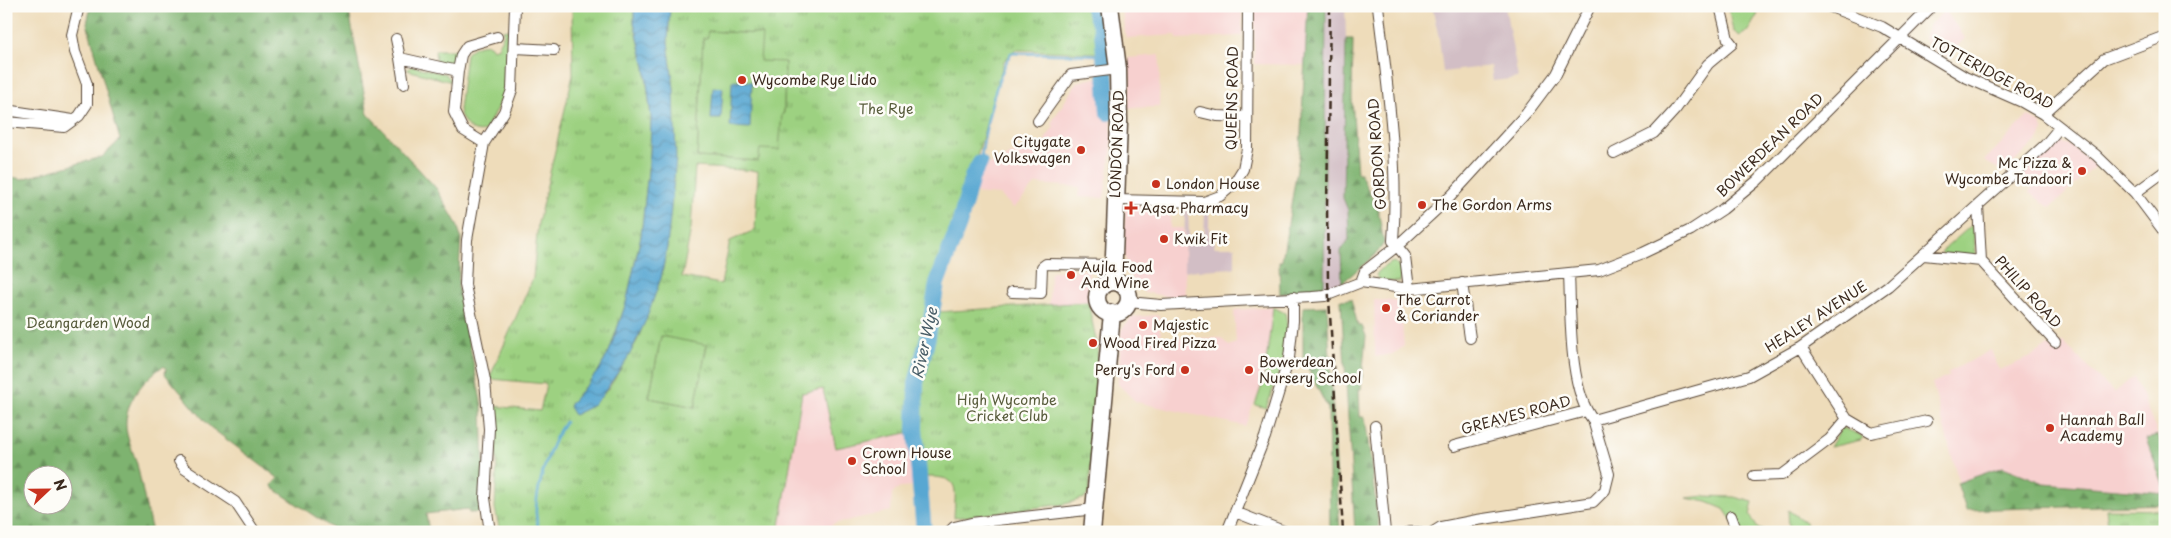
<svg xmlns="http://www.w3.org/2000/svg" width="2171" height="538" font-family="'Playpen Sans',sans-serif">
  <defs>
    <pattern id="forest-firs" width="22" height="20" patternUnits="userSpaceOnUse" patternTransform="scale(1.25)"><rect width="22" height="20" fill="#7eb36f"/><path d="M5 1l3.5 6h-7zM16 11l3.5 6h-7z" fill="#68925b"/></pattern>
    <pattern id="park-tufts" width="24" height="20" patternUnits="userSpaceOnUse" patternTransform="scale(1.25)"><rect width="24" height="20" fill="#9dd181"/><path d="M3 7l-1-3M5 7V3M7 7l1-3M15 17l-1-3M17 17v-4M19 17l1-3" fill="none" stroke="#81aa69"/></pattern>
    <pattern id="water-waves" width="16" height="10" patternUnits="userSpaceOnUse" patternTransform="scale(1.25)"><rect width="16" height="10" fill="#58a7d2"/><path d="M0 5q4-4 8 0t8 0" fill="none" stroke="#4a88aa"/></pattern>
  </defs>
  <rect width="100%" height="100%" fill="#fdfcf7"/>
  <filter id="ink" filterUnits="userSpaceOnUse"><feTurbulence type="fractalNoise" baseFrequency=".02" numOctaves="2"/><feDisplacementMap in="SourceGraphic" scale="10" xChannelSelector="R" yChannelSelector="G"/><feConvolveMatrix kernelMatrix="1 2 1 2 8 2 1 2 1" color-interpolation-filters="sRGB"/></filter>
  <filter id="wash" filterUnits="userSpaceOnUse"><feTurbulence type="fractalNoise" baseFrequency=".0096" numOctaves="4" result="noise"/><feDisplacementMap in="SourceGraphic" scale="20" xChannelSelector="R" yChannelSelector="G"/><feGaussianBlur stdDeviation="1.12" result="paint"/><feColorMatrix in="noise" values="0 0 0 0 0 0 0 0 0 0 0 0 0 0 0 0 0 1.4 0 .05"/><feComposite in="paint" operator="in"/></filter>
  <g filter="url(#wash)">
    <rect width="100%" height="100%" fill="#eedcba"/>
    <path fill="#f7d0cf" d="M1121,6h121v30l-65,3 -1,-4 -50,3z
      M1255,6h52l-2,59 -51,-1z
      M1945,10l20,28 -18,19 -18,-10 -5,-9 5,-13z
      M1160,55l-1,52 -31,1 2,-28 -2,-22z
      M1099,77h12l1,71 -8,50 -25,-1 1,-10 -44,-3 -22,24 -14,-13 -26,-2 3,-16 8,-11 27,-12 33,-6 3,-5 -2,-2 -3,2 11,-17 -2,-2 1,-4 24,-38z
      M2028,116l13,8 2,6 -4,9 -35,33 -20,-11z
      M2057,142l11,2 28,21 -46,43 -21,-16 4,-5 -14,-9z
      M1125,206l46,1 -1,21h14l1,72 -41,-8 -11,-12 -6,-13 -3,-17z
      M1089,270l-1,32 -39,3 1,-30 3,-4z
      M1374,300l26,1 4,45 -10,8 -19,3z
      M1273,307l-9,72 -19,47 -109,-24 -18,-18 3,-54 11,-13 27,-2 2,23h60l8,8 7,-3 -2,-33z
      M2063,342l51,51 20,-17 31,76v51l-199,6 -34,-126 18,-7 -3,-3 44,-23 8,20 32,-13 16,-11 2,1z
      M823,389l13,59 75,-16 3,51 -1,3 -11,1 -10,6 -1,18 -59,13 2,8h-55l23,-139z"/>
    <path fill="#d2bec5" d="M1307,6h38l1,32 6,19v41l5,75h3l22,54v8l3,8 -8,10 -35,30 -18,7 -44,4 -1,-33h3l18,-111z
      M1432,6h73l13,72 -25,3 -2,-15 -48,6 -4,-34z
      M1209,207v35h5v5h21v21l-51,3 1,-63h3l1,35h15l1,-35z"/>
    <path fill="#9dd181" stroke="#6c7e50" d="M1733,6h13l12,8 -10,17 -8,5 -7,-5 -5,-24z
      M509,29v34l-4,29 -20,39c-14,4 -23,-9 -26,-21l7,-56c5,-7 16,-11 24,-9l3,4 6,-2v-4l5,-9 -1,-4z
      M708,31l54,3 23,28 -1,52h-2l-2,36 -21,11 -62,-4 6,-120z
      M435,50h23l-5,16 -17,-4z
      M412,66l34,8 6,8 -45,-12z
      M1973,224l3,32 -33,-2 -2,-2z
      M1394,262l7,6 -1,14 -20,-1 -4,-6c3,-5 12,-12 18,-13z
      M1273,307l12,6c8,28 -9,69 -19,95l-11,-3 9,-26z
      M661,336l46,8 -12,63 -46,-9z
      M1842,427c7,5 15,5 21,10l-2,3 -31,7z
      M1705,496l29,1 19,5 -3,13 8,14 13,3h-31l-16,-23 -17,-7 -21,-4z
      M1788,510l17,12 3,10h-21l2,-4z"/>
    <path fill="url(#forest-firs)" stroke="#5c6e46" fill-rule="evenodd" d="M91,6h257l20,108 68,74 21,36 4,14 -3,49 24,119 3,106 -16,1 -1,-4 -42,5 3,18h-91l-65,-44 -1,-3 6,-7 -68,-51 -45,-53 1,-6 -3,-2c-22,16 -42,40 -36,68 2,10 7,20 10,30 5,22 9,45 15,68h-146v-356l16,3 80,-22 18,-17 -33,-117zM32,476h30v30h-30z
      M1308,6h18l-2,284 -44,4 -1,-33h3l18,-111z
      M1346,39h7l-1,59 5,75h3l18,37 6,33 -7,10 -35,30 -1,-33 8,-11 -1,-29 -5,-12z
      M1351,299l7,27h4l4,10 -5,53h-2l1,28h5l14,112 -24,3 -14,-232z
      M1327,306l13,226 -10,-2 -2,-121 -25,-50v-52z
      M2158,435l7,19v36l-19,-51z
      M2003,467l41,16 121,10v11l-199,6 -9,-27z"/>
    <path fill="url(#park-tufts)" stroke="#6c7e50" fill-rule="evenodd" d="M572,6h62v17l11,44 6,50 -1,36 -9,83 -15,67 -17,49 -10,18 -29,34 31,-7 9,-11 27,-45 24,-63 6,-31 7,-158 -6,-47 2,-36h421l6,23 1,24 -81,-3 -5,2 -8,9 -29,103h-3l-8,23v8l-32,96 -6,38 -8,26 -8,41 1,36 -75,16 -13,-59 -21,4 -23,139h-279l-5,-24 2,-46 -4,-56 47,5 6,-27 -55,-5 -1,-2 43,-99 5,-55 35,-148zM708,31l54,3 -2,27 25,1 -1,51 -2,1 -3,36 -19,-1 -2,12 -61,-4 6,-119h4zM695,167l63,4 -3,59 -25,11 -9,43 -39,-7 9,-49zM661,336l46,9 -12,62 -46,-9z
      M1088,302l10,47 -9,144 -4,5 -20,6 -111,14c1,-29 8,-42 -28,-41l-7,-71 2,-20 9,-29 8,-45z
      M2106,509l59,1v22h-56z"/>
    <path fill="url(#water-waves)" stroke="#4a6878" d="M634,6h36l-2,36 6,47 2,70 -9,88 -6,31 -15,42 -17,36 -28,41 -9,9 -18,9 -5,-8 1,-3 29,-34 10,-18 17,-49 15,-67 9,-83 1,-36 -6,-50 -11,-45z
      M732,81l20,1 -2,46 -20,-1z
      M713,87l10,1 -2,31h-10z"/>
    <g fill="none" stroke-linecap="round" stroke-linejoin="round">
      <path stroke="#58a7d2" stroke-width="2.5" d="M980,163c6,-37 13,-77 31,-110l92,2
        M539,532c-1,-7 -4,-17 -3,-24 2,-26 14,-65 29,-86"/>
      <path stroke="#58a7d2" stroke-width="16" d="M1092,6l9,21 2,14 5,72
        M924,532l-9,-104 1,-45 12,-46 9,-54 22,-58 13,-48 8,-14"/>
    </g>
  </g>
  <g filter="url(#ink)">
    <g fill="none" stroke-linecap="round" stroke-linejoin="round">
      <g stroke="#564535" stroke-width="12">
        <path id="street" d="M1828,6l54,21 83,50 57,25 21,12 53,41 39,38 30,40
          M396,39l4,19
          M515,48l39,2
          M458,71l3,-16 6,-9 30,-9
          M404,84l-4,-26 58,13 -4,41 9,18 21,13
          M6,110l67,10
          M1200,112l17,4 29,1
          M2043,114l61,-55 61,-23
          M1038,121l33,-46 47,-6
          M6,122l58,5 15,-11 8,-12v-20l-12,-32 -3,-17 7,-29
          M1614,153l40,-20 21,-23 33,-46 24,-20 -4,-5 -8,-33
          M2135,193l30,-22
          M1115,200l89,2 16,-6 13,-11 10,-16 4,-20 1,-143
          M1978,205l3,56
          M1924,255l57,6 74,81
          M1569,273c2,41 -1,115 24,147l156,-44 52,-29 87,-61 157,-141 15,-18
          M1361,282l4,-11 32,-25 -4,-5c6,-78 -6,-157 -15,-235
          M1462,283l8,55
          M1409,289l-4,-33 -8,-10 54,-50 75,-82 30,-40 34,-68
          M1012,292l29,1 1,-26 4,-3 67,1
          M1128,302l33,3 151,-8 13,-1 36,-14 48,7 190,-19 44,-17 48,-23 32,-21 34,-28 175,-175
          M1801,347l46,72 24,14 56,-12
          M1375,426l10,106
          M1454,446l132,-35
          M179,461l6,8 50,33 20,30
          M1754,476l28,-1 48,-36 17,-20
          M1235,512l51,20
          M1731,516l6,16
          M490,532l-5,-34 4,-69 -4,-49 -20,-95 2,-45 17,-97 20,-31 8,-22 3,-84
          M949,532l5,-5 17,-4 124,-14
          M1227,532l38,-95 24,-79 4,-37v-24
          M1409,532h9
          M1433,532l8,-5 36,-7 116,-18 12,-12 4,-16 -16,-54"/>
      </g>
      <g stroke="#564535" stroke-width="19">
        <path id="primary" d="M1110,6l8,63 1,54 -6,159
          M1097 298a16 16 0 1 1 32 0a16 16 0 1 1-32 0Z
          M1092,532l20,-219"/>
      </g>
      <use href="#street" stroke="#fff" stroke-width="10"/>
      <use href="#primary" stroke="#fff" stroke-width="16"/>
      <path stroke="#3b2a1e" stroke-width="2.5" stroke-dasharray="8 4" stroke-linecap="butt" d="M1330,6l-3,201 1,74 15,251"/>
    </g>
  </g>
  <g fill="#c8321e" stroke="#fdfcf7" stroke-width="2">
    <circle cx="742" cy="80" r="5"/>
    <circle cx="1081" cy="150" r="5"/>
    <circle cx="2082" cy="171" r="5"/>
    <circle cx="1156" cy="184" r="5"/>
    <circle cx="1422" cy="205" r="5"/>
    <path d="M1128.5 200.5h5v5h5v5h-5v5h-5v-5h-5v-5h5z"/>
    <circle cx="1164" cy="239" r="5"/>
    <circle cx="1071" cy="275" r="5"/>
    <circle cx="1386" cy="308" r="5"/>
    <circle cx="1143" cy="325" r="5"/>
    <circle cx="1093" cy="343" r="5"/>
    <circle cx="1185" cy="370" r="5"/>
    <circle cx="1249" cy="370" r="5"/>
    <circle cx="2050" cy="428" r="5"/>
    <circle cx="852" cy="461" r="5"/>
  </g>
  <g text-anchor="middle" stroke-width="5" stroke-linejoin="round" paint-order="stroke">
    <g font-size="14" fill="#3b2a1e" stroke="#fdfcf7">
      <text transform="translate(1992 73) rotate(28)" y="5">TOTTERIDGE ROAD</text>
      <text transform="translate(1232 98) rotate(-89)" y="5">QUEENS ROAD</text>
      <text transform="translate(1117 144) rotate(-88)" y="5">LONDON ROAD</text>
      <text transform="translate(1770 145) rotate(-44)" y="5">BOWERDEAN ROAD</text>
      <text transform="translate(1377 154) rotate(-94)" y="5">GORDON ROAD</text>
      <text transform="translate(2028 292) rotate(48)" y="5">PHILIP ROAD</text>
      <text transform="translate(1816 317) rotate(-33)" y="5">HEALEY AVENUE</text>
      <text transform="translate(1516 415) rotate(-15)" y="5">GREAVES ROAD</text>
    </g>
    <g font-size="14" fill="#3b2a1e" stroke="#fdfcf7" text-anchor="start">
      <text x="752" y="85">Wycombe Rye Lido</text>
      <text x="1071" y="147" text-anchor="end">Citygate<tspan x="1071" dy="16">Volkswagen</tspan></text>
      <text x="2072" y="168" text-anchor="end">Mc Pizza &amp;<tspan x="2072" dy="16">Wycombe Tandoori</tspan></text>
      <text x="1166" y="189">London House</text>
      <text x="1432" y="210">The Gordon Arms</text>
      <text x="1141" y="213">Aqsa Pharmacy</text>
      <text x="1174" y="244">Kwik Fit</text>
      <text x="1081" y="272">Aujla Food<tspan x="1081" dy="16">And Wine</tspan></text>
      <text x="1396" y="305">The Carrot<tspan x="1396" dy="16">&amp; Coriander</tspan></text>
      <text x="1153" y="330">Majestic</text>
      <text x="1103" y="348">Wood Fired Pizza</text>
      <text x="1259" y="367">Bowerdean<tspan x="1259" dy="16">Nursery School</tspan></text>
      <text x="1175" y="375" text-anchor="end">Perry's Ford</text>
      <text x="2060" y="425">Hannah Ball<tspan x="2060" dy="16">Academy</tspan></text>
      <text x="862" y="458">Crown House<tspan x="862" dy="16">School</tspan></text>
    </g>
    <g font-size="14" fill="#585c3c" stroke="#fdfcf7">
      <text x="886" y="114">The Rye</text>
      <text x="88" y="328">Deangarden Wood</text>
      <text x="1007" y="405">High Wycombe<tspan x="1007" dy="16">Cricket Club</tspan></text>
    </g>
    <g font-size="15" font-style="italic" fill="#475c66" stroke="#fdfcf7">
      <text transform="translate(925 343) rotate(-78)" y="5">River Wye</text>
    </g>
  </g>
  <rect width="2171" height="538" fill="none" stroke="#fdfcf7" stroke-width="25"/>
  <g transform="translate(48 490) rotate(68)"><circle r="24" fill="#fdfcf7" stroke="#afa8a0"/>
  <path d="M0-4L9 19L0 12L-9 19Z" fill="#c8321e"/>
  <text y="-8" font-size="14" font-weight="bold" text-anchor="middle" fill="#3b2a1e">N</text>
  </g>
</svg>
